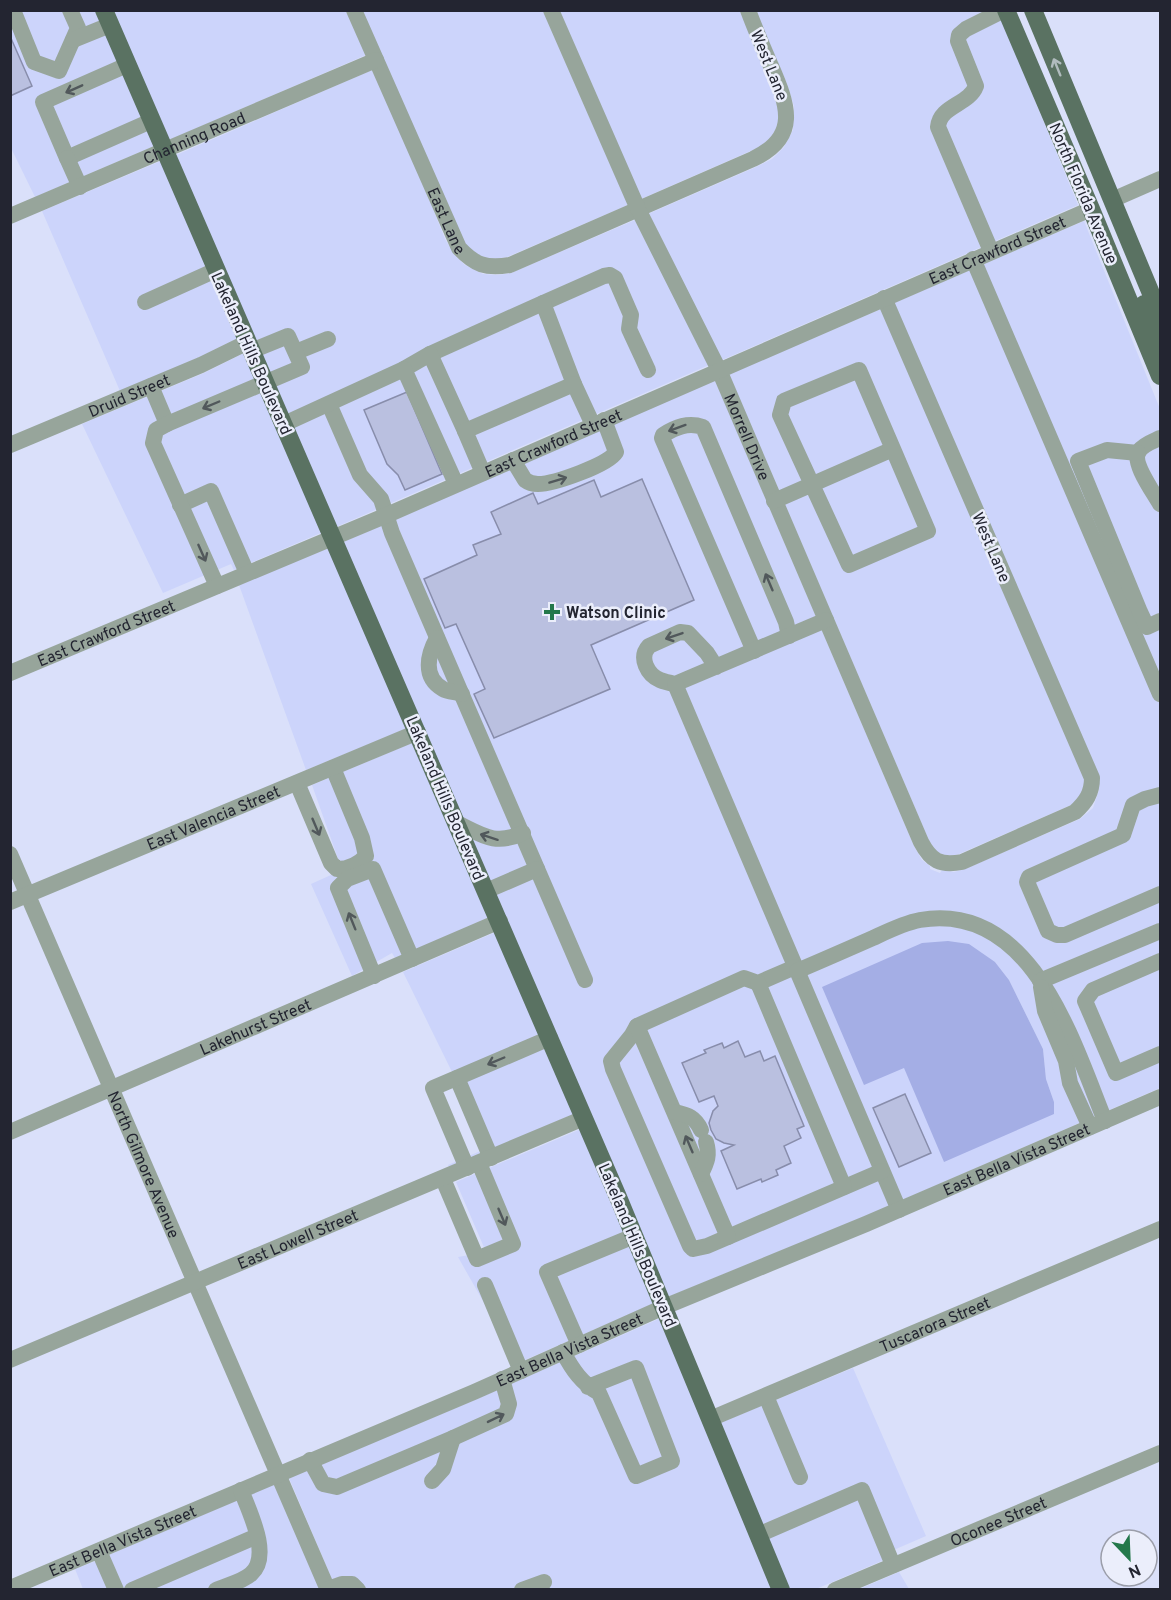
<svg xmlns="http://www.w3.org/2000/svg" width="1171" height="1600" font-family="Overpass,sans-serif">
  <rect width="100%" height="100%" fill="#dae0fa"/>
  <path fill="#ccd4fb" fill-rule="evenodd" d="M755,10l243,1 80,194 -356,155 -74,-146 108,-47 16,-8 12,-12 9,-17 1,-24 -8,-25z
    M10,11h86l58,135 -119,51 -24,-49z
    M112,11h234l20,44 -199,86z
    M362,11h181l85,194 -121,52 -11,2 -11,-1 -12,-5 -9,-9z
    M559,11h181l33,76 7,21 -1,15 -7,13 -10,10 -121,53z
    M372,70l44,96 29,73 9,15 11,11 18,9 14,1 14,-2 124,-53 74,145 -373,162 -162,-371z
    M161,161l77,177 -40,20 -78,33 -78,-180z
    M1084,221l76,188v679l-297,129 -195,80 -325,-755 372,-162 199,466 8,14 8,6v3l10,4 2,-3 12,2 11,-3 115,-50 13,-11 6,-18 -205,-487zM995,962l14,18 34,69 3,30 8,23 -110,59 -40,-94z
    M881,309l203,470 1,5 -5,13 -9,8 -112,49 -8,2 -12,-2 -6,-4 -204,-476z
    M244,353l79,179 -89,38 -3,-6 -68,29 -81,-169 122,-51z
    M330,547l78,181 -102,42 -67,-185z
    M414,742l76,175 -95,41 -3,-5 -40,23 -41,-92 31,-14 -30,-85z
    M496,932l78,182 -125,53 -1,-2 37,-16 -32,-75 -50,-102z
    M581,1129l74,174 -137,60 -60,-106 28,-5 -30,-70z
    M661,1318l112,271h-437l-47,-111 188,-79z
    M853,1368l73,168 -37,16 2,5 -75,32h-27l-69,-166z
    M275,1484l45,105h-196l-15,-34z
    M96,1561l12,28h-25l-8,-20z
    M899,1572l10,17 -52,1z"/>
  <path fill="#a4aee5" d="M948,941l21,3 26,18 14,18 34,69 3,30 8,23v12l-110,48 -40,-94 -40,17 -42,-98 100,-44z"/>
  <path fill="#bac0e0" stroke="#888dab" stroke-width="1.5" d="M10,36l22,50 -22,10z
    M407,392l35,82 -37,16 -7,-15 -11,-11 -23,-54z
    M642,479l52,121 -103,45 19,44 -116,49 -20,-44 11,-5 -29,-65 -11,4 -21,-49 53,-24 -4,-10 28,-11 -10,-22 42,-19 5,11 56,-24 7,17z
    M738,1041l7,16 15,-6 4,10 11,-5 29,70 -7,3 4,9 -17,8 7,17 -15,7 2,5 -16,7 -1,-3 -24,10 -16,-38 13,-6 -10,-2 -8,-4 -5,-9 -2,-7 4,-12 5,-5 -4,-10 -15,6 -17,-39 24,-10 -2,-3 18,-7 2,5z
    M905,1094l26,59 -32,14 -26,-59z"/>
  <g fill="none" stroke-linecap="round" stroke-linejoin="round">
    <g stroke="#97a59b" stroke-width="16">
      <path d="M13,10l21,52 25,9 19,-43 -8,-18"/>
      <path id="s1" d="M354,10l105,238c16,17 27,21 51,17l243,-106c47,-22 35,-54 18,-93 -8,-19 -16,-37 -23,-56"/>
      <path id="s2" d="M551,10l87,199 81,161 202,472c10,19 19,24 41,20l113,-50c11,-10 17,-19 17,-34l-208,-480"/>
      <path d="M73,40l37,-15"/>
      <path d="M127,65l-84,37 24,56 84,-37"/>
      <path d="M67,158l13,29"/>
      <path d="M1112,200l48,-21"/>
      <path id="s3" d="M10,216l366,-156"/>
      <path d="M991,251l-53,-124c2,-22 31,-22 38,-41l-18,-45 1,-6 7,-6 38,-19"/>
      <path d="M973,259l187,435"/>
      <path d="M145,302l71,-32"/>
      <path d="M543,303l61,-27 6,-1 5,3 16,37 -2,14 19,41"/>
      <path d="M296,352l32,-13"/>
      <path d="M430,354l113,-51 31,81"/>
      <path d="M404,369l26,-15 35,77"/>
      <path d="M151,386l16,38"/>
      <path d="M329,404l31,71 21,24 11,34 193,447"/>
      <path d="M284,424l120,-55 52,115"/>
      <path d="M1160,438c-6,3 -16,6 -21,13 -8,11 15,42 21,53"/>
      <path id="s4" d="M10,445l191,-80 47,-23"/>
      <path d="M1138,453l-31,-3 -29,11 62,151 7,15 13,-6"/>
      <path d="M513,460l12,20c4,3 8,4 13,4 16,0 70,-19 78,-32l-12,-32"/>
      <path d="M483,473l-18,-42 109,-47 19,41"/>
      <path d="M774,501l119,-52 35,82 -79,34 -69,-150 4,-14 75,-31 34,79"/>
      <path d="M180,505l31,-14 36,82"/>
      <path d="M217,586l-64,-143 3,-13 11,-6 135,-57 -14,-31 -37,15"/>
      <path d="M437,638c-9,16 -15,39 6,51 5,3 13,3 19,5"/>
      <path d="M754,651l-92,-213 1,-3c13,-8 25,-13 40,-8l83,195 3,14"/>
      <path d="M716,667l-9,-14 -19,-20 -8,-1 -31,14c-11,12 -1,29 11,34 5,2 10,3 15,4l151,-64"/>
      <path id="s5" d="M10,673l377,-158 704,-306"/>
      <path d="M675,684l224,526"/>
      <path d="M297,783l34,80 6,6c12,0 22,-5 29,-13l-4,-18 -29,-70"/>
      <path d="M1160,795l-15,4 -12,6 -10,30 -94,42 -2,5 21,49 9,4h8l95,-41"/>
      <path d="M457,823c25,12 38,23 66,10"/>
      <path id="s6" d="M10,854l318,736"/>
      <path d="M486,891l51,-22"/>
      <path id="s7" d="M10,902l408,-170"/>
      <path d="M1160,961l-67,29 -8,11 31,72 44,-19"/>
      <path d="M795,967l-37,16 -14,-5 -107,48 -5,9 -21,26 2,8 77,177 3,3 14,-3 175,-75"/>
      <path d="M797,971c26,-11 51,-22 76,-33 15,-7 31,-15 47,-18 112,-19 153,122 185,201"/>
      <path d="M374,976l-36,-88 9,-9 26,-10 39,90"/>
      <path d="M1040,981l120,-50"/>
      <path d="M758,983l86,204"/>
      <path d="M1041,987l4,24 21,50 4,22 20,44"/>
      <path d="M637,1026l91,211"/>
      <path d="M457,1078l34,80"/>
      <path d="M675,1112c13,3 20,5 26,18"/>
      <path id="s8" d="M10,1132l490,-211"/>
      <path d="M467,1168l-34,-80 117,-50"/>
      <path d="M701,1174c6,-12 9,-19 5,-32"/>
      <path d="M443,1179l34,80 36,-15 -34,-81"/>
      <path d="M485,1285l36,86"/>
      <path d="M579,1345l-32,-73 87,-36"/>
      <path d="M563,1352c9,17 19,32 36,41l37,83 36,-15 -36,-93 -48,19"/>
      <path id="s9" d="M10,1360l574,-242"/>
      <path d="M766,1396l34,81"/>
      <path id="s10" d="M710,1419l450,-190"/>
      <path d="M453,1438l53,-24 3,-10 -7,-25"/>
      <path d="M310,1460l13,24 14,3 116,-49 -10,31 -11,12"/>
      <path d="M758,1535l104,-45 31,75"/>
      <path d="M99,1551l17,39"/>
      <path id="s11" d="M10,1588l464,-196 190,-85 202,-83 294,-127"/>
      <path d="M328,1589l14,-5h10l6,6"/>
      <path d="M132,1590l125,-54"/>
      <path d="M216,1590c11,-5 26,-8 35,-16 21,-18 -2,-63 -10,-84"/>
      <path d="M522,1590l22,-8"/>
      <path id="s12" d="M835,1590l325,-137"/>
    </g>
    <path stroke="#5a7262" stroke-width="18" d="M104,10l514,1187 163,393
      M1006,10l85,199 69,167
      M1033,10l127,305
      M1144,304l16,37"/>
  </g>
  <defs><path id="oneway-shaft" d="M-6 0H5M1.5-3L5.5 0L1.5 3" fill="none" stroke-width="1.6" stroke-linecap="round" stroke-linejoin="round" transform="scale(1.5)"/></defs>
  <use stroke="#b1bcbe" href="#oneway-shaft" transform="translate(1057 67) rotate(-112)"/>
  <g stroke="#51585b">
    <use href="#oneway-shaft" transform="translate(74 89) rotate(156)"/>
    <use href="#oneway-shaft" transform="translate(211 405) rotate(157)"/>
    <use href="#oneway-shaft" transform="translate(677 428) rotate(160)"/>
    <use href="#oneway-shaft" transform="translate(558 480) rotate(-17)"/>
    <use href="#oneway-shaft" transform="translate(202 553) rotate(66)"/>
    <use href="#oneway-shaft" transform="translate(769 582) rotate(-113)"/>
    <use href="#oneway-shaft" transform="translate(674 636) rotate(161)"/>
    <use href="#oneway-shaft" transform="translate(316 827) rotate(67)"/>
    <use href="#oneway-shaft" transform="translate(489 837) rotate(-162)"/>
    <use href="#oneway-shaft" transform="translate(352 921) rotate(-112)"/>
    <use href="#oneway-shaft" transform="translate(496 1061) rotate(157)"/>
    <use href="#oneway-shaft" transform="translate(689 1144) rotate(-113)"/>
    <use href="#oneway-shaft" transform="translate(502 1217) rotate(67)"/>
    <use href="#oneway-shaft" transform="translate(496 1418) rotate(-26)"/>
  </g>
  <path fill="#23784b" stroke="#ebeefb" stroke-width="2" d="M549 603h6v6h6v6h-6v6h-6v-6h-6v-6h6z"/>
  <g text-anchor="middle" stroke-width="5" stroke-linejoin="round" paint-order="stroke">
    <g font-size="16" fill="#232531" stroke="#ebeefb">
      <text transform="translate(770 65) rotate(68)" y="6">West Lane</text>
      <text dy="6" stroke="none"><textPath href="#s3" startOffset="200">Channing Road</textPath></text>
      <text transform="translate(1084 193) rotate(67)" y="6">North Florida Avenue</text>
      <text dy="6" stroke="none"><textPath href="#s1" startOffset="230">East Lane</textPath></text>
      <text dy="6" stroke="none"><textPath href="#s5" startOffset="1074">East Crawford Street</textPath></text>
      <text transform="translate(252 353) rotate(66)" y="6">Lakeland Hills Boulevard</text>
      <text dy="6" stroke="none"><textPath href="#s4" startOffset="129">Druid Street</textPath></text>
      <text dy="6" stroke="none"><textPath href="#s2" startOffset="470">Morrell Drive</textPath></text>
      <text dy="6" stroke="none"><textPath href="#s5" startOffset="590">East Crawford Street</textPath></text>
      <text transform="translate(992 547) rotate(67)" y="6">West Lane</text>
      <text dy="6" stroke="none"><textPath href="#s5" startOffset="104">East Crawford Street</textPath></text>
      <text transform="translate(446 798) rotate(67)" y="6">Lakeland Hills Boulevard</text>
      <text dy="6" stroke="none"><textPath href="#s7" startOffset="220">East Valencia Street</textPath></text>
      <text dy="6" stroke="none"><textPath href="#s8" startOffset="267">Lakehurst Street</textPath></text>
      <text dy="6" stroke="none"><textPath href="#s11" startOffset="1094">East Bella Vista Street</textPath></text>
      <text dy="6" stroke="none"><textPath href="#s6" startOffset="338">North Gilmore Avenue</textPath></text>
      <text dy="6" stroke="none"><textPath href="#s9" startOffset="312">East Lowell Street</textPath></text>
      <text transform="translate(638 1245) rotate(67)" y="6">Lakeland Hills Boulevard</text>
      <text dy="6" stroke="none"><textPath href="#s10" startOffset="244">Tuscarora Street</textPath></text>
      <text dy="6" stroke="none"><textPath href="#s11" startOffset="608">East Bella Vista Street</textPath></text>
      <text dy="6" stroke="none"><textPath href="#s12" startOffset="177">Oconee Street</textPath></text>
      <text dy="6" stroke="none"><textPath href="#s11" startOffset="122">East Bella Vista Street</textPath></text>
    </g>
    <g font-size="16" font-weight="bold" fill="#232531" stroke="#ebeefb" text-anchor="start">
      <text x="566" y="618">Watson Clinic</text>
    </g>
  </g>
  <rect width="1171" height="1600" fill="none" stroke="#232531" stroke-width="24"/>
  <g transform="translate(1129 1558) rotate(157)"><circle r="28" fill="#ebeefb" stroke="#9b9eaa" stroke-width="1.5"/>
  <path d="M0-4.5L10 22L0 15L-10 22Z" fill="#23784b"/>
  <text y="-9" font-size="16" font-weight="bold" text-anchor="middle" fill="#232531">N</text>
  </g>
</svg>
